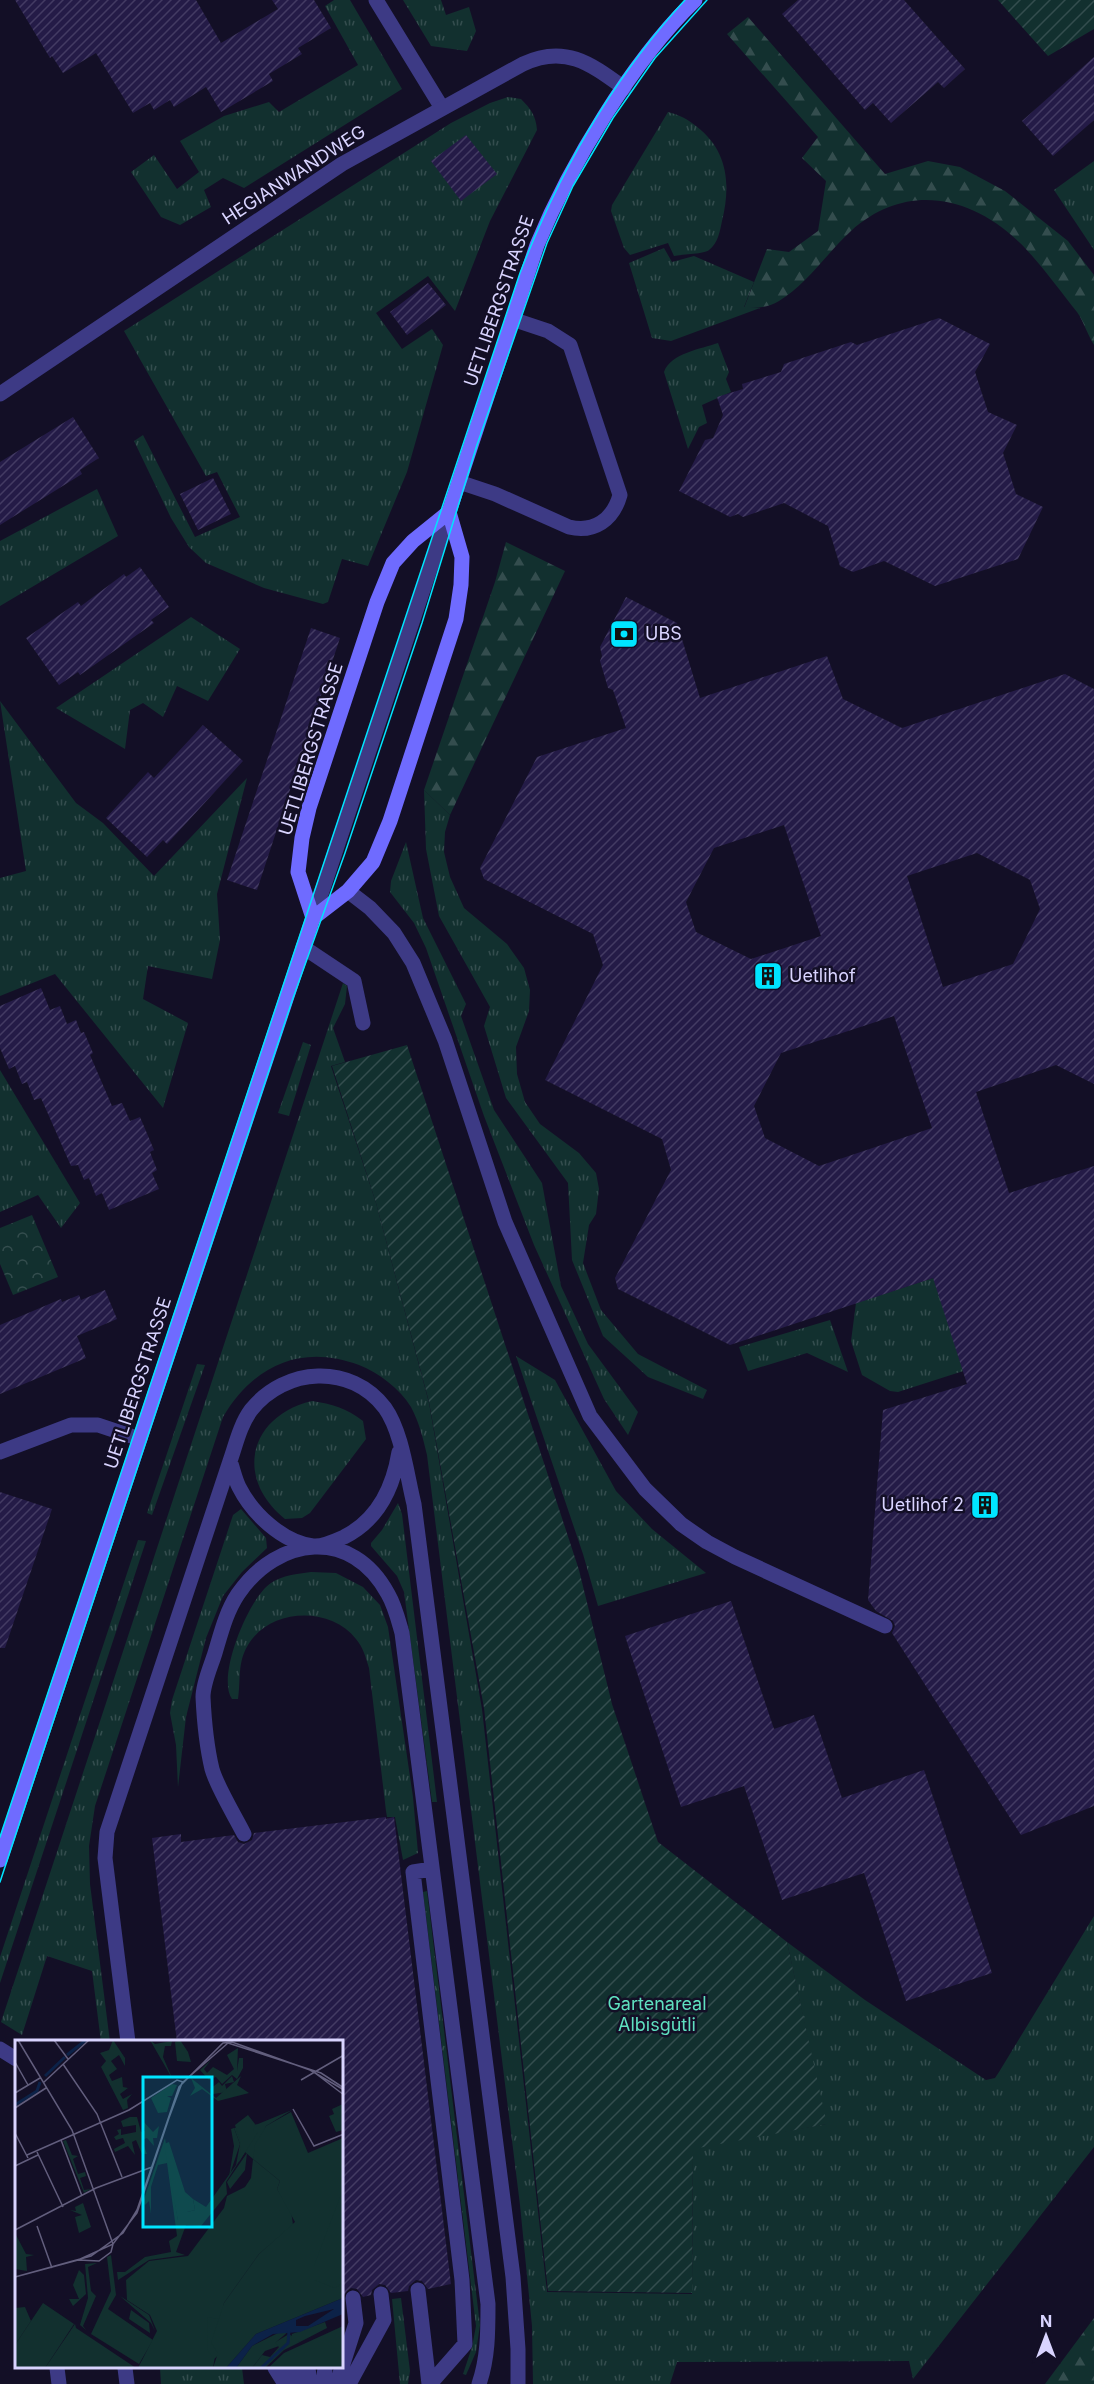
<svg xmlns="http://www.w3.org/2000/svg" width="1094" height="2384" font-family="Inter,sans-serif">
  <defs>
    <pattern id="grass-tufts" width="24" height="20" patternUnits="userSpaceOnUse" patternTransform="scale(1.5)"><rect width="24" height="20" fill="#12302f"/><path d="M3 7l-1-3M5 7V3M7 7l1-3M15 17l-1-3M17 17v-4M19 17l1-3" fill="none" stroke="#344d4e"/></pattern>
    <pattern id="forest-firs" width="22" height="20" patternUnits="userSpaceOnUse" patternTransform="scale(1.5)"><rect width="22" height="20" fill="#12302f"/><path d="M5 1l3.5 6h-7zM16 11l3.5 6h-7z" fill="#344d4e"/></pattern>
    <pattern id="park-crowns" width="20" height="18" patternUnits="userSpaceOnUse" patternTransform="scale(1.5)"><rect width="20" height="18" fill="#12302f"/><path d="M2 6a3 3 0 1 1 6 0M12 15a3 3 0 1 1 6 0" fill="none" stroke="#344d4e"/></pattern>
    <pattern id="garden-furrows" width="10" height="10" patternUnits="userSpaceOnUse" patternTransform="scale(1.5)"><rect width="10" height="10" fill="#12302f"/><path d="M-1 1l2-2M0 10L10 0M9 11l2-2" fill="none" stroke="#344d4e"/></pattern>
    <pattern id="building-hatch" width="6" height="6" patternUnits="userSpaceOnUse" patternTransform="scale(1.5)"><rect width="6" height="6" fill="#241b47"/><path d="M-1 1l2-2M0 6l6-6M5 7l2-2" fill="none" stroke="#433b63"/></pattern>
  </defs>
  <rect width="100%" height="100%" fill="#130f26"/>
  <path fill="url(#grass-tufts)" d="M334,0h16l52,89 -158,99 -21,-10 -19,12 7,17 -31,18 -19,-8 -30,-45 23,-17 23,34 22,-17 -19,-31 44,-25 45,-14 10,10 79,-47 -33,-59z
    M403,0h38l5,15 23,-8 7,24 -9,20 -36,-5z
    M508,97l13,2c10,10 15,17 16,31l-47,91 -35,90 -27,-35 -52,37 26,36 30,-20 11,16 -36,127 -39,94 -26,-7 -14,43 -5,2 -59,-16 -58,-25 -17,-16 -18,-29 -37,-77 9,-6 52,102 45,-20 -23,-45 -11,4 -82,-145 327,-208 39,-20z
    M668,112c12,3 19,7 28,14 32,24 35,59 26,95 -2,10 -4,22 -13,29 -4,4 -26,4 -35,6l-6,-13 -38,12 -6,-7 -13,-37 1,-6z
    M1094,161v89l-40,-60z
    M664,248l8,14 22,-6 60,26 -10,25 16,1 -89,33 -19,-3 -23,-75z
    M718,343l11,29 -3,7 5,13 -29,13 5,18 -8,4 -11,22 -24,-77c7,-19 37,-23 54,-29z
    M97,489l21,47 -118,70v-65z
    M191,617l49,32 -32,52 -31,-15 -14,31 -20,-14 -13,7 -5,39 -69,-41z
    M0,701l76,102 27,20 51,53 93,-98 -30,116 3,46 -8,39 -64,-13 -5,33 45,24 -25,85 -108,-134 -55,22v-118l26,-7z
    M424,790l26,25 -5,17 -1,20 6,25 14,31 43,36 17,24 6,22 -1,21 -13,36 1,27 8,28 15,22 39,29 17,20 3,16 -3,25 -7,11 -6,38 18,47 37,44 69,36 -4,9 -55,-22 -45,-41 -31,-76 -4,-77 -62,-85 -22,-72 6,-19 -51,-91 -13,-67z
    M406,842l17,76 43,86 -5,12 33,94 48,73 19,103 27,58 50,68 -10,23 -24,-36 -70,-154 -50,-129 -58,-168 -12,-25 -24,-31 1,-11z
    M343,983l4,3 -2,18 -12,24 12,34 -14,4 45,137 53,200 53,306 65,583 145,2 1,-146 133,-24 -39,-182 78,58 121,80 9,-2 4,-6 95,-156v231l-181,232 -4,-18 -232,1 -7,22h-137l-1,-58 -12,-121 -93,-750c-4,-17 -8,-33 -16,-48 -12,-19 -32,-34 -52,-42 -58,-22 -106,1 -136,52l-128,389 -6,40 1,38 20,158h-9l-9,-71 -45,-15 -25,79 -21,-13z
    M303,1042l8,3 -22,71 -11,-3z
    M0,1070l80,133 -19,25 -23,-33 -38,17z
    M933,1278l77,78 -112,36 -8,-1 -28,-16 -11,-34 5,-38z
    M830,1320l18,52 -41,-19 -59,18 -9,-24z
    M516,1356l39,24 61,111 36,38 54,44 -108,33 -15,-52z
    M197,1364l8,1 -53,150 -5,-2z
    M312,1401c20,3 34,7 51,20l3,18 -56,74 -8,5 -17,1c-51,-41 -36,-103 27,-118z
    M398,1503l4,11 35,288h-5l-28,-210 -7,-16 -26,-30v-3l11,-13z
    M241,1509l25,29 1,10 -25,24 -19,24 -17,42 -20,79 -8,70 -2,-42 -6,-32 2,-13 61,-185z
    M138,1540l8,1 -146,442v-26z
    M311,1572l25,1 27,14 17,18 8,22 25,170 5,56 -15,7 -8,-43h-8l-1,-6 -17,-143c-3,-10 -6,-21 -13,-29 -27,-34 -87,-30 -108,6 -11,18 -7,35 -10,54h-6c-16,-22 17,-102 39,-116 12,-8 26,-9 40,-11z
    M427,1891l53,434 -4,27 -10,23 -3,-1 9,-27 4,-21 -53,-434z
    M401,2298l9,73 -2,13h-8l-8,-85z
    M160,2368h82l2,16h-83z"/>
  <path fill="url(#forest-firs)" d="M748,17l137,157 43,-13 32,6 45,24 63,50 26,34v70c-7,-11 -10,-23 -17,-33 -16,-20 -40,-53 -58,-70 -50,-48 -115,-59 -168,-11 -23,21 -45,54 -72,70 -11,7 -23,7 -35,7l23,-59 22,3 29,-21 8,-50 -24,-23 16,-21 -91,-103z
    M506,542l59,29 -115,244 -26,-25 71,-208z
    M1094,2318v66h-49z"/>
  <path fill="url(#park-crowns)" d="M32,1215l26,62 -45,18 -13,-31v-36z"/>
  <path fill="url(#garden-furrows)" d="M998,0h96v29l-46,27z
    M407,1045l172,525 33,134 46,138 129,100 40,182 -134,25 -1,144 -144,-2 -64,-583 -55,-306 -53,-199 -44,-137z"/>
  <path fill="url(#building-hatch)" fill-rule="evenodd" d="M15,0h181l25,43 57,-34 -6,-9h42l17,28 -33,20 4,6 -33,20 4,7 -52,31 -15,-25 -32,20 -4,-7 -16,10 -4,-7 -17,10 -37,-60 -33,20 -11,-17 -2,2z
    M798,0h106l61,69 -21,19 -6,-6 -47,41 -18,-20 -8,7 -83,-96z
    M1094,57v63l-41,36 -31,-35z
    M466,135l31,39 -36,27 -30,-40z
    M428,283l18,22 -39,30 -17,-23z
    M939,318l51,26 -15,28 13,40 29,13 -14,28 13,41 27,13 -25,52 -83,27 -51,-25 -31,11 -13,-6 -12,-40 -44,-23 -41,14 -5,-3 -8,3 -51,-26 26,-51 8,-2 10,-23 -6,-18 26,-8 -1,-5 39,-12 3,-8 67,-22 6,3z
    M73,417l26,41 -19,12 2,4 -82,51v-63z
    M213,478l18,36 -33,16 -18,-36z
    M140,567l29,40 -18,13 3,3 -74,52 -2,-3 -19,13 -33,-47 52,-36 3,4 43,-32 2,3z
    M626,597l51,26 23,75 127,-42 16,43 59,29 163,-54 29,15v395l-38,-19 -80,27 33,101 85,-27v640l-73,29 -129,-202 3,-7 -2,-5 -17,-10 -8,-11 15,-190 84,-26 -34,-106 -203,67 -112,-56 -3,-11 56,-108 -9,-31 -117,-59 58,-115 -10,-31 -109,-55 -4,-11 57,-111 89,-29 -13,-38 -5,-2 -8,-27 2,-5 -2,-9zM784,825l37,111 -70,23 -55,-27 -10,-30 28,-54zM977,853l53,27 10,29 -27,55 -70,23 -36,-111zM894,1016l38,112 -113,38 -54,-28 -11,-32 27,-53z
    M311,628l29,10 -83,252 -30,-10z
    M203,725l40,36 -76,83 -4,-4 -16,17 -41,-39 42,-46 6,6z
    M41,988l9,22 10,-4 7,18 9,-4 5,13 3,-1 9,21 -3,2 22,51 10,-3 8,18 10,-4 14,33 -4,2 7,18 -5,3 7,16 -50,21 -7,-17 -6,3 -7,-18 -5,2 -6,-15 -7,1 -30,-68 -7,2 -7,-18 -5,2 -7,-18 -6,3 -9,-21v-42z
    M105,1290l12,29 -40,17 9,22 -86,36v-69l61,-26 1,3 17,-7 2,5z
    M0,1492l52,17 -47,139h-5z
    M731,1601l43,128 40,-14 28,83 82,-28 68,203 -86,28 -42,-128 -82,27 -38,-114 -63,21 -56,-171z
    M386,1817v2l8,-2 57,467 -23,5 -6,-8 -6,-1 -7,6 -1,5 -17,2 -6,-8 -6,-1 -7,6 -1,5 -8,2 -6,-8 -6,-1 -4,3 -5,8v-257h-165l-25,-204 29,-4v8l53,-7 4,7 6,2 8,-4 2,-7z"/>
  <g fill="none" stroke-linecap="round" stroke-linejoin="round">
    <path stroke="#3d3a85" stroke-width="15" d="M376,0l66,108
      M459,482l36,12 74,33c25,6 44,-7 51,-32l-50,-150 -22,-14 -36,-12
      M348,891l22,17 24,25 19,30 32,77 60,182 85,194 55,73 36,35 26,18 28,15 150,69
      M313,918l136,-406
      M303,947l51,34 9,42
      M230,1461c3,8 5,18 9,26 13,26 43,55 74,59 9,1 22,-5 31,-9 34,-17 49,-48 55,-85
      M244,1834c-9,-18 -27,-47 -32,-65 -5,-21 -8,-51 -9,-72 0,-14 8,-31 12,-44 6,-20 11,-41 23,-59 40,-58 114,-67 150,0 7,12 10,25 14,39l86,671c0,28 0,54 -9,80
      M128,2042l-23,-184 2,-26 123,-371c6,-17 10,-36 21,-51 34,-43 100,-47 134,-2 17,24 22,68 29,96l99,773 5,72v35
      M0,2049l16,10
      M418,2290l11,94
      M342,2367l14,-44 -3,-25
      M57,2368l2,16
      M125,2368l2,16
      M275,2368l10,16
      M292,2368l6,16
      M308,2368l2,16
      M323,2384l2,-16
      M336,2384l6,-16
      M349,2384l35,-64 -3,-26
      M430,2384l35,-40 -3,-64 -49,-408 19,-3"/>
    <path stroke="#3d3a85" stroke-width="15" d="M0,394l342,-230 181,-100c42,-20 68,0 101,24
      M0,1452l71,-27h27l42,14"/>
    <path stroke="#6f6bff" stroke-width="15" d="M313,918l-15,-46 4,-34 7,-30 68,-206 16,-39 20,-22 36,-29
      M0,1860l313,-942 35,-27 25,-29 17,-41 66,-202 5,-34 1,-28 -13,-45 88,-267c33,-80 95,-184 158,-245"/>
    <path stroke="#00e5ff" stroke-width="1.5" d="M0,1837l520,-1564c39,-101 91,-193 165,-273
      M0,1882l292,-881 53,-148 77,-230 55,-178 70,-202 26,-57 40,-68 42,-60 52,-58"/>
  </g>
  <defs>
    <g id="bank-square" transform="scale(1.5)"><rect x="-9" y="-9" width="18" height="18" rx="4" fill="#00e5ff" stroke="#130f26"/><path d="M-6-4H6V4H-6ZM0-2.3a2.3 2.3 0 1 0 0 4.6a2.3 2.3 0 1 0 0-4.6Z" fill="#111"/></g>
    <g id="building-square" transform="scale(1.5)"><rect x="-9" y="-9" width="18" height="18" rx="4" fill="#00e5ff" stroke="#130f26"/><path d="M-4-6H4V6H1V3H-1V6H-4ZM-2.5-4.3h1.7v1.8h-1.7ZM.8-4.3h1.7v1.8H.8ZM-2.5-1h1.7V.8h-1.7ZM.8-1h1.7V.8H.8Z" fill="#111"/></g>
  </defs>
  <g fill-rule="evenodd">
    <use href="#bank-square" x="624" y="634"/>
    <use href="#building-square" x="768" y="976"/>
    <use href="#building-square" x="985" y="1505"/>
  </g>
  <g text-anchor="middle" stroke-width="5" stroke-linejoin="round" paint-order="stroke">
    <g font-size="18" fill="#d9d4ff" stroke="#130f26">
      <text transform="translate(294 175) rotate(-33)" y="6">HEGIANWANDWEG</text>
      <text transform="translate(499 301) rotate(-71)" y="6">UETLIBERGSTRASSE</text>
      <text transform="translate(311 749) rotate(-73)" y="6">UETLIBERGSTRASSE</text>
      <text transform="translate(138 1383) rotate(-72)" y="6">UETLIBERGSTRASSE</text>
    </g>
    <g font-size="18" fill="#d9d4ff" stroke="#130f26" text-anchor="start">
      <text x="645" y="640">UBS</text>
      <text x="789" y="982">Uetlihof</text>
      <text x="964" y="1511" text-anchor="end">Uetlihof 2</text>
    </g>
    <g font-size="18" fill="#5fe0c0" stroke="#130f26">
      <text x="657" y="2010">Gartenareal<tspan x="657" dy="21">Albisgütli</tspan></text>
    </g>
  </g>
  <g transform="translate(15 2040)">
    <rect width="328" height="328" fill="#130f26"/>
    <path d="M98,0l12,18v8l-6,-11 -8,6 6,8 -8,6 3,6 10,-4 1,10 5,1 -8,6 3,5 9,-5 -5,6 1,8 -5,2 -22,-43 5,-6 -6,-8 9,-3zM135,0l5,4 17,-3 -1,5h-6l-2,11 10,23zM165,0l8,12 3,10 -14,-1 -2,-19zM217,36l2,6 -9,2 2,8 -14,2 -3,-5 9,-7 3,4zM157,44l5,1 -5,11h-5l4,2 -4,14 -9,1 -7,-15zM328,64v26l-7,2 -7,-16 5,-2 -2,-5zM277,70l-26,16 -13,33 -8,-7 -19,30 1,12 -26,32 -15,-1 -10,27 9,3 -36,5 -31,20 -1,-8h8l20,-15 26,-5 -2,-11 8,-5 -10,-73 -9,2 -7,22v27l-2,-13 -4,4 -2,-3 22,-64 13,82 9,1v-9l8,-2 -2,-11 13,8 30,-42 4,-21 -6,-16 24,-4zM115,77h7l4,15 4,-1 -2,-10 10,11 6,-6 -2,12h-4l1,8 -7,-8 -5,2 5,14h-5l-6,-14 -4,2 3,13 -7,-9 -13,6 -1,-3 11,-6 -2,-5 -7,2 -2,-3 5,-3 -2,-4 4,-1v6l15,-3v-7l-13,2 -2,-6zM68,163l8,24 -12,6 -4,-16 7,-2 -12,-5 6,1 -1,-4zM0,193l11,21 8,1 -8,2 1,14 -12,-2zM96,215l5,40 -8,14 45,31 -14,24 -48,-30 20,-43 -4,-34zM82,223l-9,4 3,24 5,5 -13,30 3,4 -6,-5 8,-27 -3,-34zM64,230l5,5 2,19 -13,12 -4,-7h10l-6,-14zM105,256l29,19 6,16 -4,-8zM10,267l6,14 -16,24v-37zM116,270l18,13 1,10 -21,-14zM60,284l1,4 60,40h-91z" fill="#12302f"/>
    <path d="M226,36l-4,9 12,8 -31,8 -16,-12 -12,7 5,-8 -4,-10 25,20zM219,88l6,16 -11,33 5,-31 -3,-17zM238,119l27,22 -3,8 14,21 2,15 -34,29 -35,49 -11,65h-75l19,-37 -7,-16 -23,-15 -1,-20 23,-19 39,-5 36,-48 3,-12 18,-9 6,-9zM274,294l11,8 -16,8 -19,18h-13l10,-13 8,2 9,-10 -5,-4z" fill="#12302f"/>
    <path d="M192,277l11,2 1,36 -5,4 -6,-8z" fill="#12302f"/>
    <path d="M276,72l17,41 35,-15v160l-87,36 -30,34h-13l5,-15 -7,-10 13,-40 35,-49 36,-32 -18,-33 3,-8 -27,-22 2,-14 11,-19zM233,75l7,9 -2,8h5l-19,30 2,-18 -6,-19zM310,282l2,6 -27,14 -9,-3 1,-5zM328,286v42h-75l16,-15zM274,291l-14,12 4,3 -14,5 -13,17h-16l16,-22 28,-14z" fill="#12302f"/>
    <path d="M223,8l-1,23 2,-13h4v10l-6,11 -5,-4 -10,9 -6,-7 -7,3 -9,-10 11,-10 -7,9 3,4 6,-6 14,8 7,-6 -7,-14zM51,100l6,15 6,1 -5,3 5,15 7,-2 1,4 -6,2 4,12 7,-1 -7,4 -21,-52zM154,102l16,50 8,7 2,11 -8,2v9h-9l-14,-77zM232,113l-2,17 -15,19 -3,-7z" fill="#12302f"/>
    <path d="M328,149v94l-8,5 -21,-8v-14zM28,263l31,21 -29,44h-30v-23z" fill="#12302f"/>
    <path d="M328,258v16l-43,18 -27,2 -21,12 -16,22h-10l30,-34zM319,269l-26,17h-12v-6l9,-4z" fill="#0c2248" fill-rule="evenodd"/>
    <path fill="none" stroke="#0c2248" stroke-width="3" d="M52,15l19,-15M30,36l20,-19M0,65l22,-14 3,-9M246,328l27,-25 1,-12"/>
    <path fill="none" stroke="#625e7d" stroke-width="1.5" d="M3,0l54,90 41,114 24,-31 35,-104M39,0l14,19M213,3l93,30 23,15M0,22l13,23M48,24l34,50 25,63M300,33l29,22M286,40l43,-25M28,43l46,-43M0,53l25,-15M0,68l31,-20M278,69l21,37 30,-12M0,93l13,25M148,94l19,-51 46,-40M46,100l21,56M22,112l26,55M12,115l102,-45 48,-30 6,2M0,126l23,-11M22,186l15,42M0,190l81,-42 56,-21M0,237l63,-17 35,-16 -2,8 -12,9 -21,-1M0,237l76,-21 32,-23 14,-23 42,-123 44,-44 9,-1 78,28 34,20"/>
    <path fill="#00e5ff" fill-opacity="0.15" stroke="#00e5ff" stroke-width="3" d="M128,37h69v150h-69z"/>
    <rect width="328" height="328" fill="none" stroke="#d9d4ff" stroke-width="3"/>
  </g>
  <g transform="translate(1046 2336)" stroke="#130f26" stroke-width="4.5" paint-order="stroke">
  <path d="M0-4.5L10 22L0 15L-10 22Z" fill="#d9d4ff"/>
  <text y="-9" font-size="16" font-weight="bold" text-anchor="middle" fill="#d9d4ff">N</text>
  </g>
</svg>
